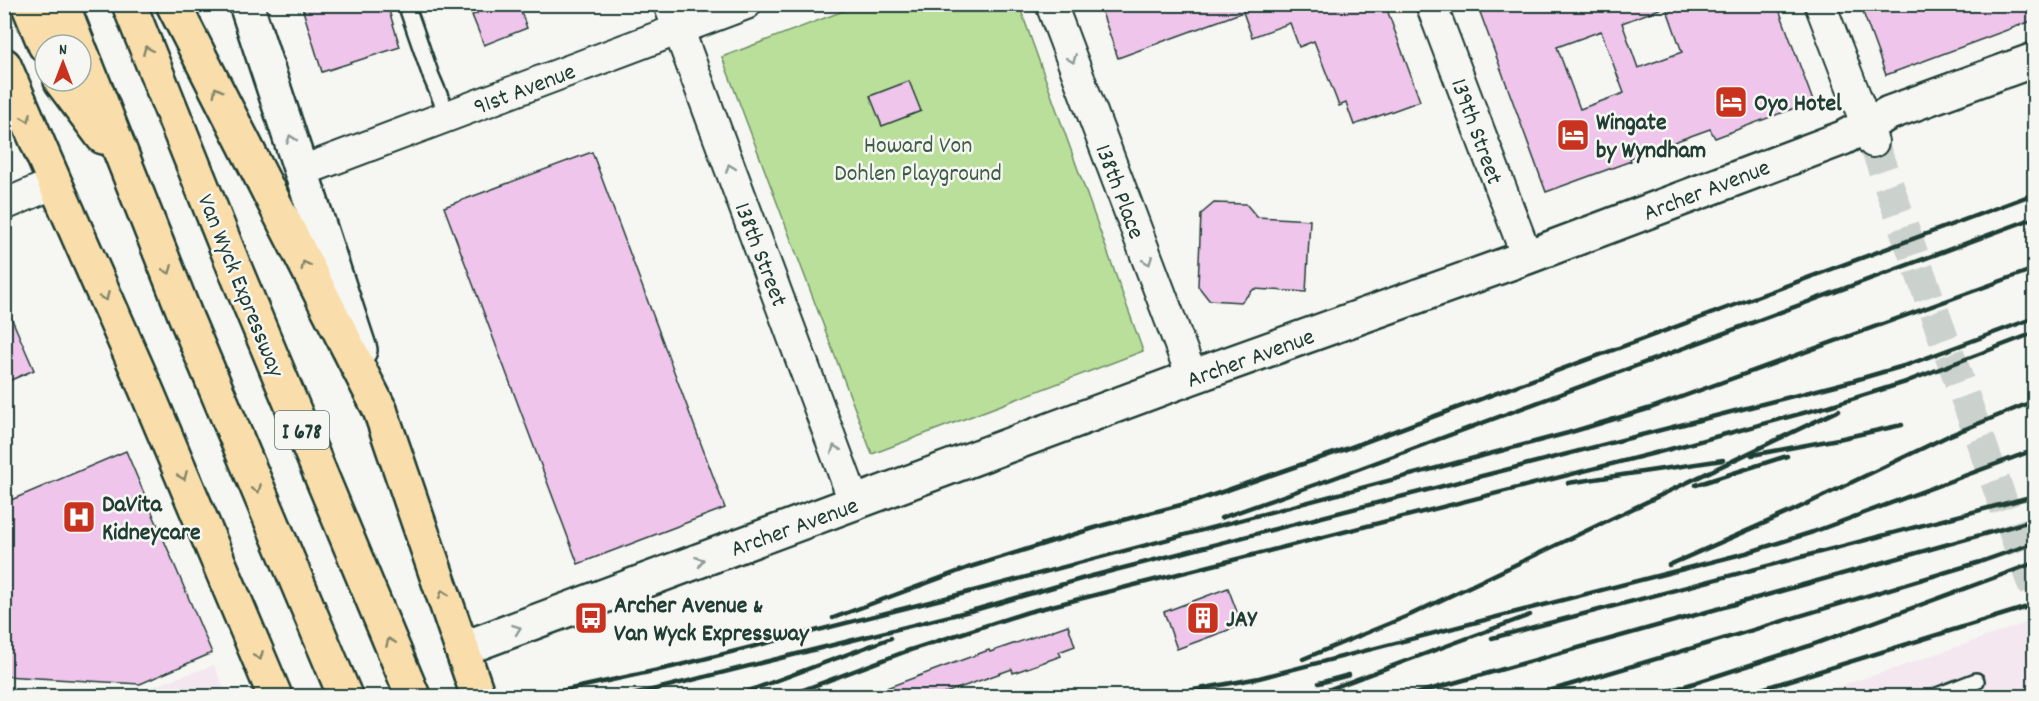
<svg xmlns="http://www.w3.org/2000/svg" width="2039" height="701" font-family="Dekko,sans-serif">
  <rect width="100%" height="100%" fill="#f6f6f2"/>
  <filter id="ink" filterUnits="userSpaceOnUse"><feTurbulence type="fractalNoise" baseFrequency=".0167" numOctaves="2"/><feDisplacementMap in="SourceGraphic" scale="12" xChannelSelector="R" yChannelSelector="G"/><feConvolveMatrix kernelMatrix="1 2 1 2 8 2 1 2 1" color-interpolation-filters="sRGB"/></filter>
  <g filter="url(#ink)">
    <path fill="#f4e7f0" d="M2034,620v76h-227l84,-26z
      M214,665l13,31h-222v-6l124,5z"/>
    <path fill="#b9df9a" stroke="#6c8e67" stroke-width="1.5" d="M859,5h160l124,346 -271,103 -150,-397z"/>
    <path fill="#efc5eb" stroke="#1f3d34" stroke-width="1.5" fill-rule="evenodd" d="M301,4h86l13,43 -78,25z
      M473,4h45l9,24 -43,17 -12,-30 5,-1z
      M1099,4h286l35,97 -66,24 -8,-22 -7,3 -25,-65 -15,6 -9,-24 -38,14 -9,-25 -125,46z
      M1477,4h188v3l-43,16 16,45 44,-16 -17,-48h112l36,97 -98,37 -5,-9 -80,29 1,3 -85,31zM1601,31l23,62 -44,16 -23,-62z
      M1860,4h174v16l-148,55z
      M909,81l12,30 -39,15 -12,-30z
      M592,152l133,356 -147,56 -134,-357z
      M1214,203l32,1 11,13 53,3 -4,72 -52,-3 -13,13 -32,-2 -11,-14 3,-72z
      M4,301l30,69 -30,13z
      M126,451l86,202 -72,31 -136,-8v-173z
      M1228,588l14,37 -65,24 -13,-37z
      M1068,625l7,21 -16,6 2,4 -48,17 -1,-4 -75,27h-67v-2l119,-44 1,2z"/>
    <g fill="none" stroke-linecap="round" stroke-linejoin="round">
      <path stroke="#cbd1cc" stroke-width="30" stroke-dasharray="30 15" stroke-linecap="butt" d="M1873,142l161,447"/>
      <g stroke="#1f3d34" stroke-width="20">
        <path id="service" d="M406,4l25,72 17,40
          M1937,696l39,-15"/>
      </g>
      <g stroke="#1f3d34" stroke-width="34">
        <path id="minor" d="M669,4l186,500
          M1051,4l141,373
          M1431,4l96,253
          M1820,4l53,138
          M302,171l444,-167
          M4,205l51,-22"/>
      </g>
      <g stroke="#1f3d34" stroke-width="38">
        <path id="tertiary" d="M462,649l730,-272 335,-120 316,-119 46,-25 145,-53"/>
      </g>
      <g stroke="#1f3d34" stroke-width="38">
        <path id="secondary" d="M246,4l114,346"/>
      </g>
      <g stroke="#1f3d34" stroke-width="38">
        <path id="primary" d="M4,65l51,118 90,204 130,309
          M380,410l98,286"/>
      </g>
      <g stroke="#1f3d34" stroke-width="38">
        <path id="motorway" d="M28,4l17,41
          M62,4l16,41
          M129,4l106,265 178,427
          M173,4l207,406
          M81,52l106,268 158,376
          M61,81l42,56"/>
      </g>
      <use href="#service" stroke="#f6f6f2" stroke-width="15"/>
      <use href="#minor" stroke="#f6f6f2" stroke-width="30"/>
      <use href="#tertiary" stroke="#f6f6f2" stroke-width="33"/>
      <use href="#secondary" stroke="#f6f6f2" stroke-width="33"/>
      <use href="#primary" stroke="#f9deab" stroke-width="33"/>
      <use href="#motorway" stroke="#f9deab" stroke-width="33"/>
      <path stroke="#1f3d34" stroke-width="4.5" d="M1900,384l134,-51
        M2029,388l5,-2
        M1752,455l86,-16 64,-14
        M1568,483l155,-23
        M1696,485l91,-29
        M1221,518l113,-40 700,-260
        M1669,565l123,-54 156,-75 86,-35
        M833,618l137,-51 134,-42 92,-24 150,-52 688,-255
        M1492,638l542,-142
        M1303,659l107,-44 429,-205
        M1319,683l30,-8
        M538,696l134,-29 305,-77 591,-157 83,-25 383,-139
        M628,696l350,-87 110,-32 764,-196 55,-16 127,-47
        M735,696l156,-58
        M787,696l120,-45 121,-39 635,-161 166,-45 77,-24
        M1161,696l98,-18 487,-125 67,-21 221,-82
        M1311,696l219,-81
        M1407,696l627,-176
        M1532,696l448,-134 54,-19
        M1654,696l155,-50 225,-83
        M1739,696l295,-91"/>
    </g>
    <defs><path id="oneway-chevron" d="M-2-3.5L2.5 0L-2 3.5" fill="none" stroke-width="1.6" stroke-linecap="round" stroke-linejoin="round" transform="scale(1.5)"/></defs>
    <g stroke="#81856a">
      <use href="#oneway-chevron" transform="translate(147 50) rotate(-112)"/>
      <use href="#oneway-chevron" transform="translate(217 91) rotate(-117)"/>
      <use href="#oneway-chevron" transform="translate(27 118) rotate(67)"/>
      <use href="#oneway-chevron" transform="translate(305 265) rotate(-117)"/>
      <use href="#oneway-chevron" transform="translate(168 270) rotate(68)"/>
      <use href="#oneway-chevron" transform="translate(105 297) rotate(66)"/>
      <use href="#oneway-chevron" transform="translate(183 476) rotate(67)"/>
      <use href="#oneway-chevron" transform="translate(257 489) rotate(67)"/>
      <use href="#oneway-chevron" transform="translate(443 594) rotate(-109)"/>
      <use href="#oneway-chevron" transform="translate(390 642) rotate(-113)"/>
      <use href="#oneway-chevron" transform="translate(259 656) rotate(67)"/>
    </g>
    <g stroke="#8a9a93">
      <use href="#oneway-chevron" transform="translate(1072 59) rotate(69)"/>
      <use href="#oneway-chevron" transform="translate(291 139) rotate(-109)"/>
      <use href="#oneway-chevron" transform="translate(730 168) rotate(-111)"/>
      <use href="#oneway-chevron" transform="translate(1148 261) rotate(69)"/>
      <use href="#oneway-chevron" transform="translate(835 449) rotate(-111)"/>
      <use href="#oneway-chevron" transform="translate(700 561) rotate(-20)"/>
      <use href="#oneway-chevron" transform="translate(517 629) rotate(-20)"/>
    </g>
  </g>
  <defs>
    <g id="hotel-square" transform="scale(1.725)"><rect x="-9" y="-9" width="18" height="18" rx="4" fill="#c8321e" stroke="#f6f6f2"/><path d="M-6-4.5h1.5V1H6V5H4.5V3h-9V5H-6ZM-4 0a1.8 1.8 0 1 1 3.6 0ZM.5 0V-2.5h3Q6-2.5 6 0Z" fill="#fff"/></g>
    <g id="hospital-square" transform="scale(1.725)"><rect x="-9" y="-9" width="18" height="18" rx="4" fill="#c8321e" stroke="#f6f6f2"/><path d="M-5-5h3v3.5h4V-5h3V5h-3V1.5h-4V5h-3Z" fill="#fff"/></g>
    <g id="bus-square" transform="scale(1.725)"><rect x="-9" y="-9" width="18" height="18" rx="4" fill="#c8321e" stroke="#f6f6f2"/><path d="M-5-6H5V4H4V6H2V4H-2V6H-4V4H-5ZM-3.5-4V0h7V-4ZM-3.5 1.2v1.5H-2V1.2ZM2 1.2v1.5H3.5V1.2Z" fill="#fff"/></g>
    <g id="building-square" transform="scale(1.725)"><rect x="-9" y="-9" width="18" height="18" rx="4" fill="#c8321e" stroke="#f6f6f2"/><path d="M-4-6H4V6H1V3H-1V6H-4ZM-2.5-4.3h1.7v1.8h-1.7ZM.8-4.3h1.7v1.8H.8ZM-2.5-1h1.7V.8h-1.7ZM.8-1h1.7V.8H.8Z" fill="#fff"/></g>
  </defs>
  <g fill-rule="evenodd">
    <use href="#hotel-square" x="1731" y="102"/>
    <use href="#hotel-square" x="1573" y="135"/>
    <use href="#hospital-square" x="79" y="517"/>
    <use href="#bus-square" x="591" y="618"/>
    <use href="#building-square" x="1203" y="618"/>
  </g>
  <g text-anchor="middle" stroke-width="5" stroke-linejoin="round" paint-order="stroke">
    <rect fill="#f6f6f2" stroke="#60746d" stroke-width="1.5" x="275" y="411" width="54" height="38" rx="4.5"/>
    <g font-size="22" font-weight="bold" fill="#1f3d34">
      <text x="302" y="438">I 678</text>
    </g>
    <g font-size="24" fill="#1f3d34" stroke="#f6f6f2">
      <text transform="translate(524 88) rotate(-21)" y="8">91st Avenue</text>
      <text transform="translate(1478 131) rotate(70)" y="8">139th Street</text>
      <text transform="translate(1706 189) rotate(-21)" y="8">Archer Avenue</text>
      <text transform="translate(1121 191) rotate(69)" y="8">138th Place</text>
      <text transform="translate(762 254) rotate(69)" y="8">138th Street</text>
      <text transform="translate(242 285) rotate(68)" y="8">Van Wyck Expressway</text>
      <text transform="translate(1250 357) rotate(-20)" y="8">Archer Avenue</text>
      <text transform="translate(794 526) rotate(-20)" y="8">Archer Avenue</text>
    </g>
    <g font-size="24" font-weight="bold" fill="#1f3d34" stroke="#f6f6f2" text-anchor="start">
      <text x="1754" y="110">Oyo Hotel</text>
      <text x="1596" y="129">Wingate<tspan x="1596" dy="28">by Wyndham</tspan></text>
      <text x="102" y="511">DaVita<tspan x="102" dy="28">Kidneycare</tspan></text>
      <text x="614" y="612">Archer Avenue &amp;<tspan x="614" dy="28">Van Wyck Expressway</tspan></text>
      <text x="1226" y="626">JAY</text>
    </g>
    <g font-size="24" fill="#3e5d48" stroke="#f6f6f2">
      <text x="918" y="152">Howard Von<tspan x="918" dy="28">Dohlen Playground</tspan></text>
    </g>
  </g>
  <rect width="2039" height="701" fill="none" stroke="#f6f6f2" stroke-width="24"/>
  <rect x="12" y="12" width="2015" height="677" fill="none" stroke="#1f3d34" stroke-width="2" filter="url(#ink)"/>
  <g transform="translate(63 63)"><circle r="28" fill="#f6f6f2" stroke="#a0aca6" stroke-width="1.5"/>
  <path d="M0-4.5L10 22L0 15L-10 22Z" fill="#c8321e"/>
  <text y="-9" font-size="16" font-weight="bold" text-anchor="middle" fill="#1f3d34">N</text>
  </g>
</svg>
